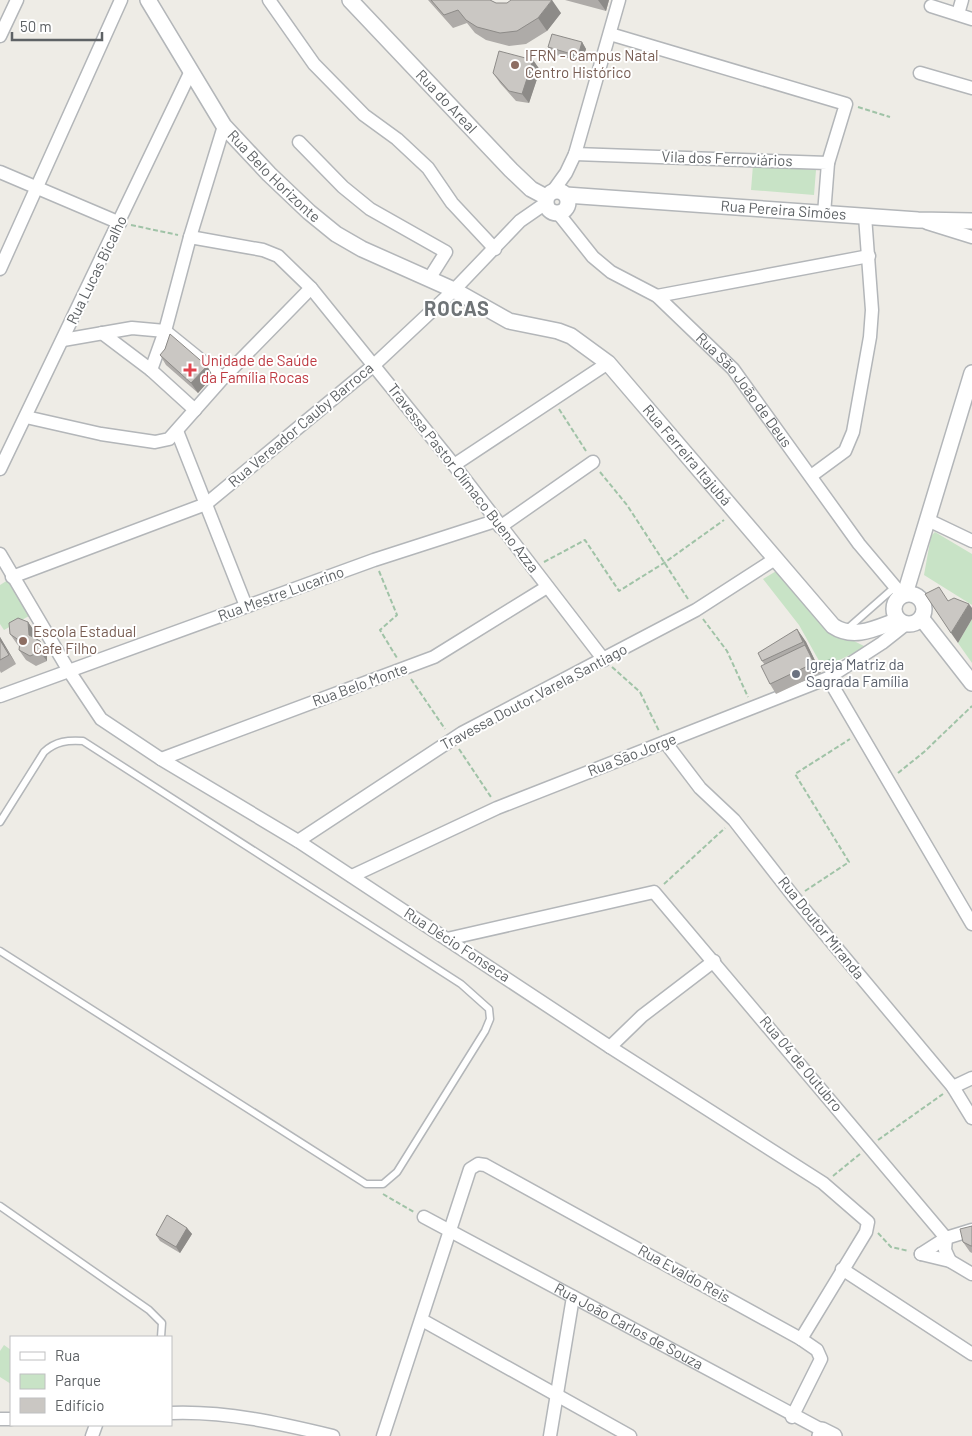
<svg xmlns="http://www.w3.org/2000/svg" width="972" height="1436" font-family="Barlow,sans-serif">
  <rect width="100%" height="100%" fill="#eeece6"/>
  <path fill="#c8e3c6" d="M753,165l63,5 -2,25 -63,-5z
    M935,532l37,22v51l-48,-30 7,-39z
    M778,570l68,67 20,10 -43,21 -24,-43 -36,-46z
    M8,580l21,36 -25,14 -4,-6v-39z
    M972,619v44l-14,-20z
    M4,1345l7,5v34l-11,-7v-26z"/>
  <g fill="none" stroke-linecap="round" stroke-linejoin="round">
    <g stroke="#b3b6b9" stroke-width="9">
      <path id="service" d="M846,630l50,-44
        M0,822l44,-70c12,-11 24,-12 39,-11l378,243 28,25 1,10 -5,12 -88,141 -14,12h-17l-366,-233
        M0,1206l149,104 13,13 -1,14"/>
    </g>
    <g stroke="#b3b6b9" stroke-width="15">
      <g id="minor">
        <path d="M269,0l45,64 50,51 33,24 31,29 24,35 43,46"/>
        <path d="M931,6l41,13"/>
        <path d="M958,14l4,-14"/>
        <path d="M610,34l236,70 -18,59"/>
        <path d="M0,36l17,-36"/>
        <path d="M920,73l52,15"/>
        <path d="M299,142l44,45 27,22 76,43 -17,27"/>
        <path d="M575,154l253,9 -4,51"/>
        <path d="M0,172l120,51"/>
        <path d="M553,191l13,-18 9,-19 44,-154"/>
        <path id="s1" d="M558,213l35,44 18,15 46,24 76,73 126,175 43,51"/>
        <path d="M927,223l45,14"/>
        <path d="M190,237l73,13 15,6 33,32 143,177 150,195"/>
        <path d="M0,269l121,-269"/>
        <path d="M657,296l212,-40"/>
        <path d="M102,333l49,37 44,40"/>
        <path d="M63,340l69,-12 33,3 58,47"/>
        <path d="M151,370l14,-39 25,-94 34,-111"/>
        <path d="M26,417l75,17 54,8 14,-3 54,-61 88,-90"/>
        <path d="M177,431l69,175"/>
        <path d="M454,465l154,-102"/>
        <path d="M0,469l191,-398"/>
        <path d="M811,476l34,-25 8,-19 17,-95 2,-27 -7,-94"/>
        <path d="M928,520l44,21"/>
        <path d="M500,527l93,-65"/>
        <path d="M0,554l69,117 32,48 60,40 137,82 312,206 213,136 45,39 -2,10 -65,107"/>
        <path d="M12,577l194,-73 168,-139 80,-75 66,-69 26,-18"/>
        <path d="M828,678l144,246"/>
        <path d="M0,696l374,-136 121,-39"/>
        <path d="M665,742l35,46 34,32 60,77 159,190 19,31"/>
        <path d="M161,759l273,-102 113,-70"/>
        <path d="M298,841l164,-108 234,-123 79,-51"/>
        <path d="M352,876l145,-68 331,-130 54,-35 24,-19"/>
        <path d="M447,939l207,-47 292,346 -1,12 5,11"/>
        <path d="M610,1047l32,-31 72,-55"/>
        <path d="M953,1087l19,-9"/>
        <path id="s2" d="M424,1217l398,213"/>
        <path d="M921,1254l25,-16 26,-8"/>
        <path d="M921,1254l29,7 22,13"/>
        <path d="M842,1269l130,85"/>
        <path d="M422,1320l208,116"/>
        <path d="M171,1413c56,-2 108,10 162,23"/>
        <path d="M0,1419h11"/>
        <path d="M92,1436l4,-11"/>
        <path d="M383,1436l87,-267 8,-5 7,1 316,174 16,11 4,9 -29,58"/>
        <path d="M550,1436l23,-139"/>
      </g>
    </g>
    <g stroke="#b3b6b9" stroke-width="18">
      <g id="tertiary">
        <path id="s3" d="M148,0l76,126 45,48 40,38 27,22 26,15 92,41 55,31 49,10 13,5 37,27 225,263c21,14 43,2 65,-6"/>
        <path id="s4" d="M350,0l161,170 20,19 15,8"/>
        <circle cx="557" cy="202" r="11"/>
        <path id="s5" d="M566,195l352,25 54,1"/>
        <circle cx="909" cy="609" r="15"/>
        <path d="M905,594l67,-221"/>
        <path d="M922,619l50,64"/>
        <path d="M820,1436l2,-6 12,6"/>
      </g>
    </g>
    <path stroke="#a0c3a7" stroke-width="2" stroke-dasharray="5 2.5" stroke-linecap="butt" d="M858,107l32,10
      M131,225l47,10
      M559,409l27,42
      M600,472l27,33 61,94
      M544,562l41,-22 34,51 45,-28 60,-43
      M379,571l18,44 -17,15 17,28
      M703,619l24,32 21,46
      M820,664l14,-6
      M612,667l28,25 19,39
      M411,679l34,50
      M459,749l32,48
      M898,773l26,-21 48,-46
      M664,884l61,-56
      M805,891l44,-29 -54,-88 55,-35
      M878,1140l65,-46
      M833,1176l27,-22
      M383,1194l31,18
      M878,1233l13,14 18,4"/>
    <use href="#service" stroke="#fff" stroke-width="6"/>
    <use href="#minor" stroke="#fff" stroke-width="12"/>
    <use href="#tertiary" stroke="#fff" stroke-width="15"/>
  </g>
  <path fill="#aeaba8" d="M428,0h62l6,3 65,10 -14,18 -21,13 -17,2 -23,-6 -11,-7 -8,-10 -14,5z
    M565,0h44l-3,11z
    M582,42l4,7 -4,13 -30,-8 -4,-7z
    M533,60l7,10 -11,33 -13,-2 -16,-18 -7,-10z
    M160,355l47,11 6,10 -15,17 -32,-28z
    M28,622l7,10v6l5,3 7,9v11l-11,5 -10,-6 -7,-10v-4l-2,-2 -7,-10z
    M797,629l9,13 15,31 -45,21 -6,-10 -5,-19 -3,-4z
    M0,637l16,27 -15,9 -1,-2z
    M972,1226v27l-2,-1 -7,-10z
    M187,1228l5,6 -12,19 -20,-12 -4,-6z"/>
  <path fill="#8d8b88" d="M552,0l9,13 -14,18 -9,-13z
    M598,0h11l-3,11z
    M582,42l4,7 -4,13 -4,-6z
    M533,60l7,10 -11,33 -7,-9z
    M207,366l6,10 -15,17 -7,-10z
    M969,604l3,4v11l-14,24 -7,-10z
    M28,622l7,10v12l-6,-9z
    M797,629l9,13 15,31 -7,-10z
    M0,637l16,27 -16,-24z
    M40,641l7,9v11l-7,-9z
    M187,1228l5,6 -12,19 -4,-6z"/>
  <path fill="#cac7c3" stroke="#8d8b88" d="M431,0h59l6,3h11l4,-3h41l-14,18 -21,13 -17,2 -23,-6 -11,-7 -8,-10 -14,5z
    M552,34l30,8 -4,14 -30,-9z
    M499,51l34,9 -11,34 -13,-3 -16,-18z
    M170,334l37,32 -16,17 -31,-28 5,-6z
    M939,587l9,14 6,-3 15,6 -18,29 -26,-39z
    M18,618l10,4 1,13 11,6v11l-10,4 -11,-6 1,-9 -10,-7 -1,-11z
    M797,629l6,13 -41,19 -4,-8z
    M0,640l9,15 -9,5z
    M805,645l9,18 -44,21 -9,-18z
    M167,1215l20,13 -11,19 -20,-12z
    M972,1226v20h-1l-8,-4 -3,-13z"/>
  <g fill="#8d6e63" stroke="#fff" stroke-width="2">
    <circle cx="515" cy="65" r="5"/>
    <circle cx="23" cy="641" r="5"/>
  </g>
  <path fill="#e0444e" stroke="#fff" stroke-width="2" d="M187.5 362.5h5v5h5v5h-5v5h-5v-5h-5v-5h5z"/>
  <circle fill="#6b7280" stroke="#fff" stroke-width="2" cx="796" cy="674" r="5"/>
  <g text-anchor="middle" stroke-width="4" stroke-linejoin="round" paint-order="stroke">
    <g font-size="15" fill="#785e54" stroke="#fff" text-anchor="start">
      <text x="525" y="61">IFRN - Campus Natal<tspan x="525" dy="17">Centro Histórico</tspan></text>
      <text x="33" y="637">Escola Estadual<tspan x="33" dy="17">Cafe Filho</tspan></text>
    </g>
    <g font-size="15" fill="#5e6265" stroke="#fff">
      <text dy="5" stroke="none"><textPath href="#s4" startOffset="140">Rua do Areal</textPath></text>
      <text transform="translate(727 159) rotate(2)" y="5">Vila dos Ferroviários</text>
      <text dy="5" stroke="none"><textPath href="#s3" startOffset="218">Rua Belo Horizonte</textPath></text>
      <text dy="5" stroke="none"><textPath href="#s5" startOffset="218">Rua Pereira Simões</textPath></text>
      <text transform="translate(97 270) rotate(-64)" y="5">Rua Lucas Bicalho</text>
      <text dy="5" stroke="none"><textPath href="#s1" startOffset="260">Rua São João de Deus</textPath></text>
      <text transform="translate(301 425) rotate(-40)" y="5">Rua Vereador Cauby Barroca</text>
      <text dy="5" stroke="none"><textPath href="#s3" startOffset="728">Rua Ferreira Itajubá</textPath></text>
      <text transform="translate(463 478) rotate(52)" y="5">Travessa Pastor Clímaco Bueno Azza</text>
      <text transform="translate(281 594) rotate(-20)" y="5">Rua Mestre Lucarino</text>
      <text transform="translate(360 685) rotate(-20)" y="5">Rua Belo Monte</text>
      <text transform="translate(534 697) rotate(-28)" y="5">Travessa Doutor Varela Santiago</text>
      <text transform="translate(632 755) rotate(-21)" y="5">Rua São Jorge</text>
      <text transform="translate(821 928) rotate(51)" y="5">Rua Doutor Miranda</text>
      <text transform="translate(457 945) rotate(33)" y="5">Rua Décio Fonseca</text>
      <text transform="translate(801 1064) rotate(50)" y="5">Rua 04 de Outubro</text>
      <text transform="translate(684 1274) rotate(29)" y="5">Rua Evaldo Reis</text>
      <text dy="5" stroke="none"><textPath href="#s2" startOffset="232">Rua João Carlos de Souza</textPath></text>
    </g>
    <g font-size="15" fill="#be3a42" stroke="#fff" text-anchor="start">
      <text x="201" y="366">Unidade de Saúde<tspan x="201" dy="17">da Família Rocas</tspan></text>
    </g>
    <g font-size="15" fill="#5b616d" stroke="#fff" text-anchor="start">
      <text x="806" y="670">Igreja Matriz da<tspan x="806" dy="17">Sagrada Família</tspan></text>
    </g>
    <g font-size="20" font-weight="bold" letter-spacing="1" fill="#6f7477" stroke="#fff">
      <text x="457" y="316">ROCAS</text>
    </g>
  </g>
  <rect x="10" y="1336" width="162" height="90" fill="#ffffff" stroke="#bfc0c1"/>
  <rect x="20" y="1352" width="25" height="8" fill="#ffffff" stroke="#bfc0c1"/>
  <text x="55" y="1361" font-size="15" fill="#5e6265">Rua</text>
  <rect x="20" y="1374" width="25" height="15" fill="#c8e3c6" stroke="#bfc0c1"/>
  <text x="55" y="1386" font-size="15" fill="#5e6265">Parque</text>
  <rect x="20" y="1398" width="25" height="15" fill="#cac7c3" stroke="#bfc0c1"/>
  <text x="55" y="1411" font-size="15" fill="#5e6265">Edifício</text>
  <path d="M12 32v8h90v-8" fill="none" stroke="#5e6265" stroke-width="2.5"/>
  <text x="20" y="32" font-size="15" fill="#5e6265" stroke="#ffffff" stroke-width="4" paint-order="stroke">50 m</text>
</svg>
